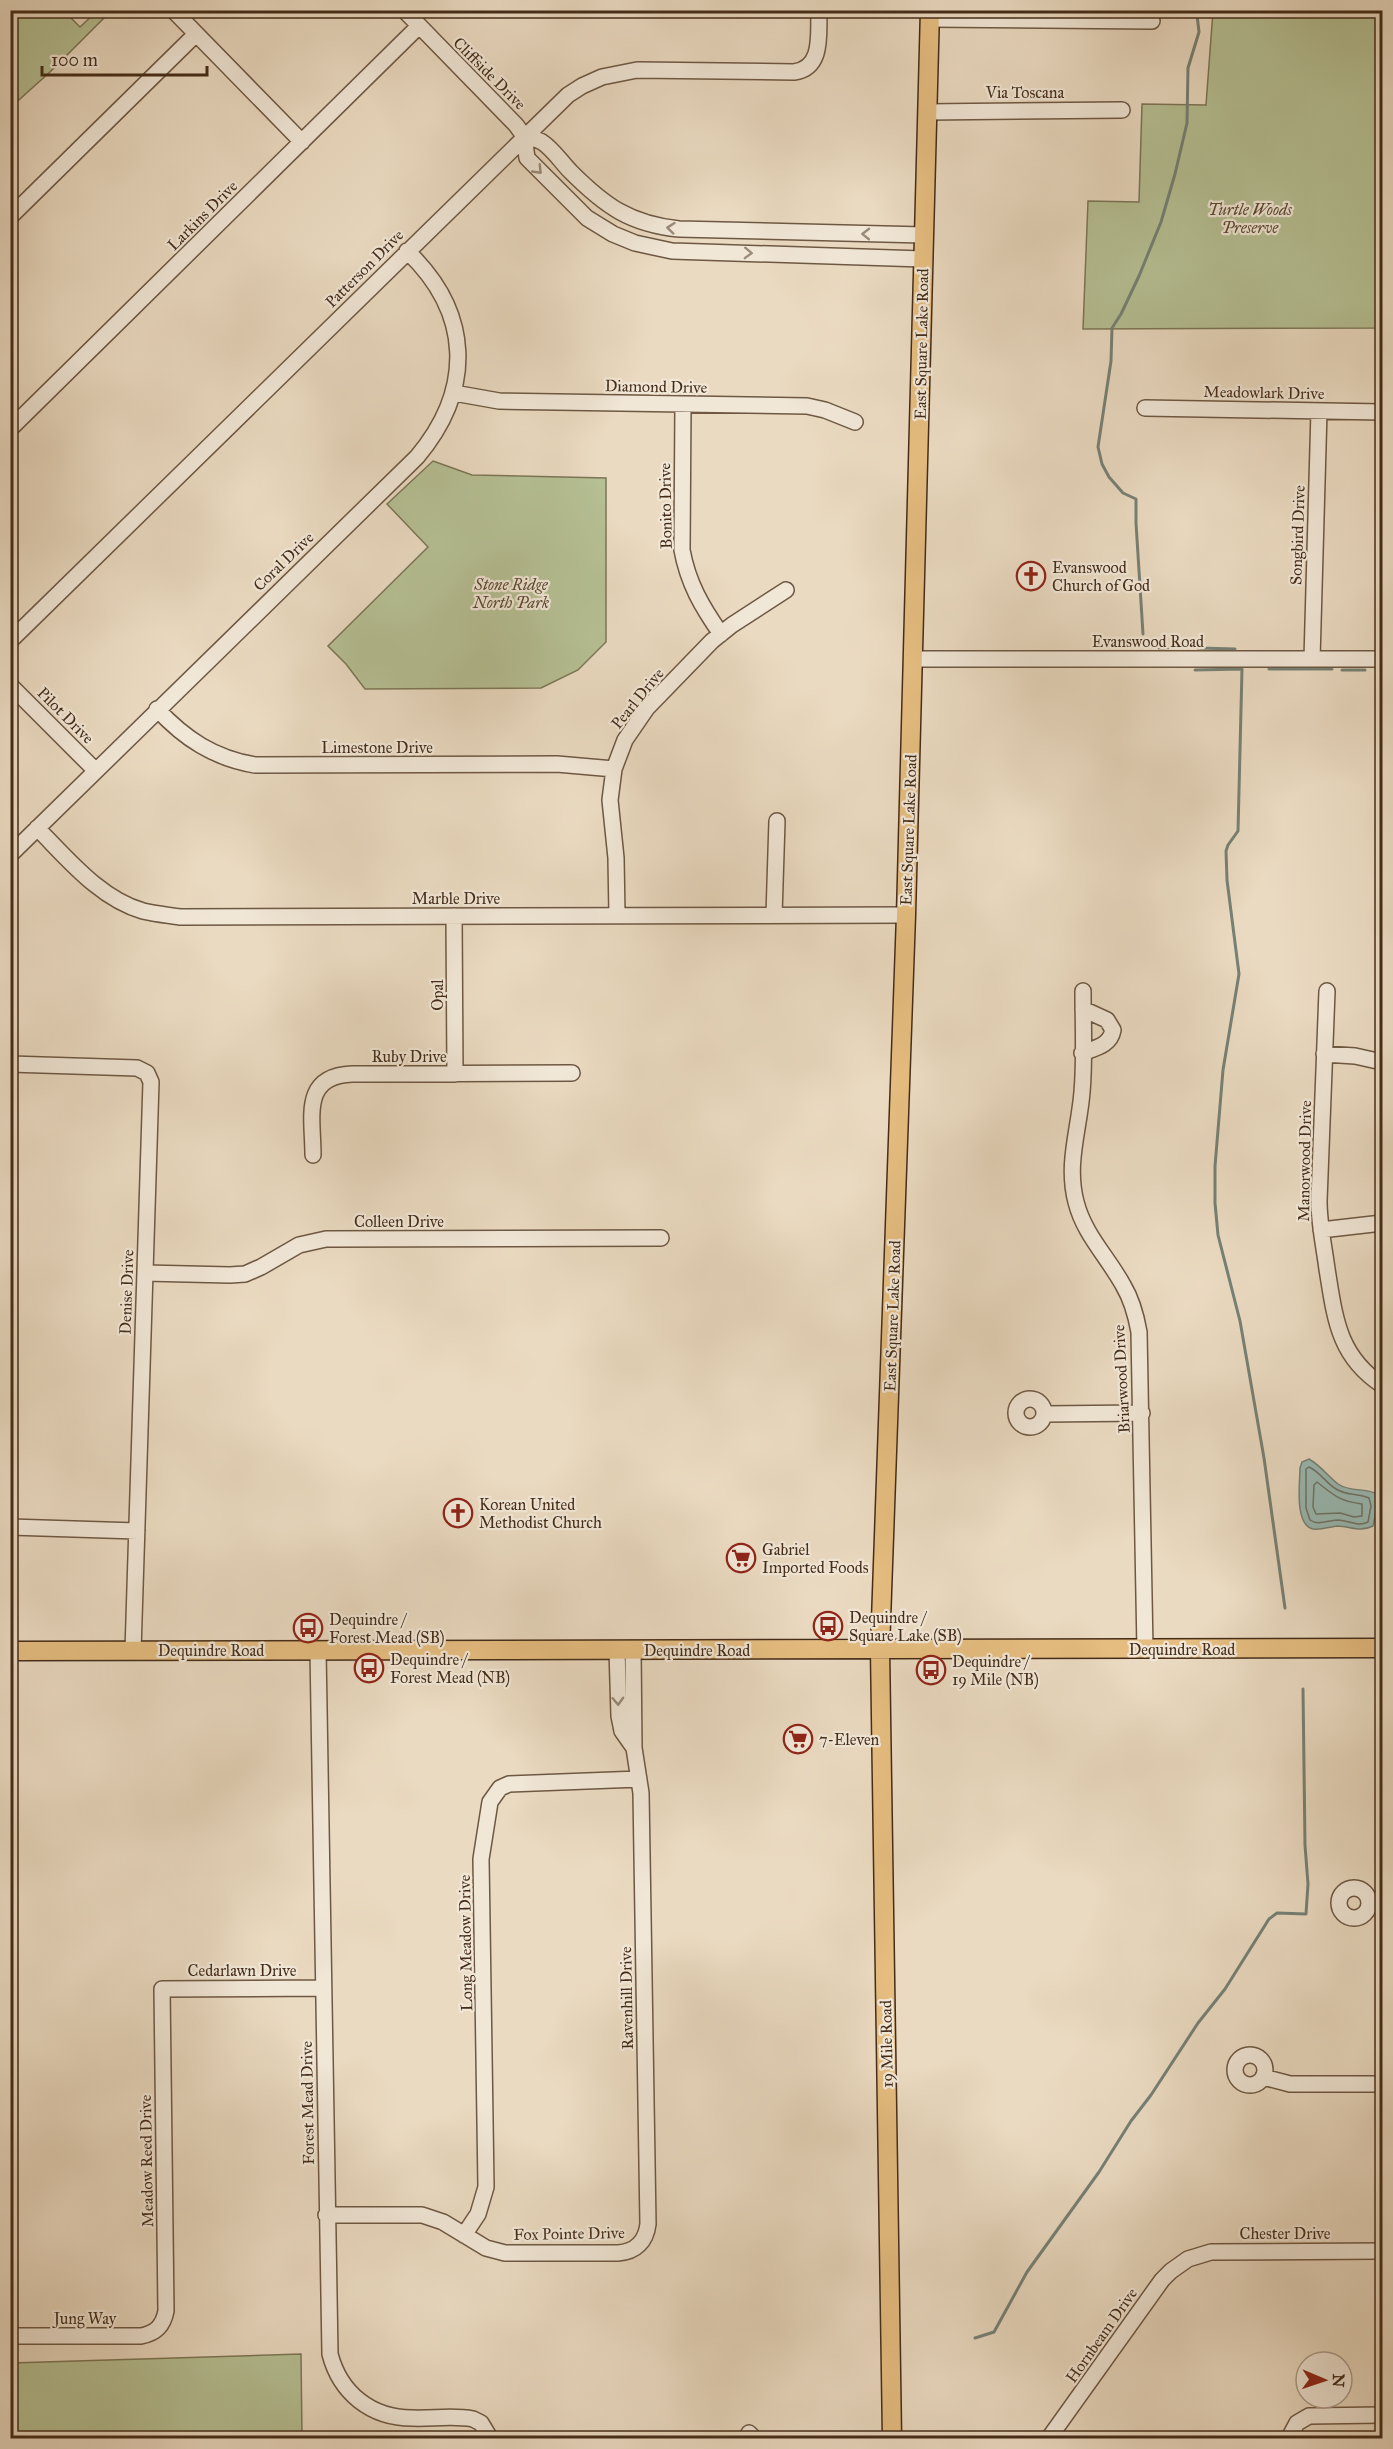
<svg xmlns="http://www.w3.org/2000/svg" width="1393" height="2449" font-family="'IM FELL Great Primer',serif">
  <rect width="100%" height="100%" fill="#eadac1"/>
  <filter id="stains"><feTurbulence type="fractalNoise" baseFrequency=".00333" numOctaves="4"/><feColorMatrix values="0 0 0 0 .2 0 0 0 0 .09 0 0 0 0 .02 0 0 0 .5 -.17"/></filter>
  <radialGradient id="worn" r=".72"><stop offset=".6" stop-color="#630" stop-opacity="0"/><stop offset="1" stop-color="#630" stop-opacity=".3"/></radialGradient>
  <path fill="#b5c094" stroke="#7c7656" stroke-width="1.5" d="M11,10l53,1 16,16 17,-16h14l-61,61 -39,35z
    M1213,11h169v317l-299,1 5,-128 51,1 3,-98 64,1z
    M433,461l39,14 134,3v164l-28,28 -37,18 -176,1 -19,-25 -18,-18 100,-99 -41,-43z
    M301,2354l1,83h163l-1,1h-453v-75z"/>
  <path fill="#98bab4" stroke="#768176" stroke-width="1.5" d="M1309,1459c12,7 19,17 29,25 12,8 25,4 37,9l2,13 -4,20c-14,7 -22,0 -36,0 -7,1 -17,4 -24,3 -19,-4 -13,-47 -13,-61l2,-6z"/>
  <g fill="none" stroke-linecap="round" stroke-linejoin="round">
    <path stroke="#6e7366" stroke-width="1.5" d="M1309,1467c11,5 17,16 27,22 11,7 22,4 33,9l2,8 -3,16c-11,5 -18,-1 -29,-2 -10,0 -21,6 -29,0l-4,-12v-39z
      M1317,1482c18,14 22,19 45,22v12l-8,1 -14,-4 -24,1 -3,-7 1,-22z"/>
    <path stroke="#768176" stroke-width="3" d="M1143,634l-7,-111v-24l-13,-6 -14,-16 -7,-13 -4,-17 13,-86 1,-33 9,-14 18,-38 22,-54 14,-48 12,-51 1,-55 11,-36 -2,-17 4,-5
      M1159,648l23,-1
      M1198,648l37,1
      M1269,669h63
      M1195,670l47,-1 -4,162 -10,14 -2,6 1,29 12,94 -16,96 -8,96v37l3,32 22,86 24,137 21,150
      M1342,670h23
      M975,2338l19,-6 33,-60 72,-100 32,-51 20,-26 47,-72 27,-34 44,-70 8,-6 29,1 2,-30 -3,-39 -2,-156"/>
    <g stroke="#6e5843" stroke-width="18">
      <path id="minor" d="M173,10l129,132
        M404,10l112,115 8,11
        M930,19l222,2
        M927,112l195,-2
        M10,217l186,-183
        M923,259l-251,-8 -37,-8 -22,-9 -26,-16 -60,-60 -3,-22c6,2 13,3 18,6 11,7 20,21 29,30 34,34 59,52 108,57l245,6
        M454,393l45,8 308,5 18,4 30,12
        M683,404l-1,146c6,33 20,57 39,84
        M1145,408l237,4
        M10,429l409,-403
        M10,641l558,-546 14,-9 20,-9 35,-7 157,2c30,-4 24,-39 25,-62
        M913,659h469
        M1312,659l7,-248
        M10,685l85,85
        M157,709c28,30 57,49 98,56l302,-1 57,5
        M37,828c30,30 63,71 106,83 12,3 24,4 37,6l726,-2
        M10,855l407,-398c57,-68 55,-144 -10,-206
        M617,915l-1,-57 -6,-58 4,-31 11,-29 22,-32 65,-67 20,-16 54,-35
        M774,915l3,-94
        M454,916l1,158
        M1083,991c0,34 2,68 -1,101 -3,38 -16,72 -6,110 8,32 31,54 47,83 9,15 13,30 16,47l6,317
        M1327,991l-8,210c0,23 5,45 8,68 8,49 11,87 55,116
        M1082,1053c13,-5 28,-7 31,-23l-6,-10 -24,-11
        M1324,1054l31,2 27,6
        M10,1064l127,4 10,5 4,9 -18,569
        M313,1155c0,-38 -12,-79 39,-81l220,-1
        M1321,1230l61,-7
        M145,1273l85,2 15,-1 16,-7 38,-22 27,-6 335,-1
        M1016 1413a14 14 0 1 1 28 0a14 14 0 1 1-28 0Z
        M1045,1414l97,-1
        M10,1527l127,4
        M318,1650l12,704c10,39 41,64 82,64 20,1 41,-3 61,1l8,4 9,15
        M617,1650l2,66 3,15 12,17
        M1339 1903a15 15 0 1 1 30 0a15 15 0 1 1-30 0Z
        M1235 2070a15 15 0 1 1 30 0a15 15 0 1 1-30 0Z
        M1263,2077l27,7h92
        M326,2215h96l21,7 43,26 19,5h113c18,-1 28,-12 30,-29l-7,-431 -7,-45 -1,-98
        M464,2235l14,-21 8,-27 -5,-328 9,-57 10,-14 9,-4 130,-5
        M10,2336h131c15,-3 22,-10 25,-25l-4,-322 161,-1
        M749,2433l5,5
        M1049,2438l113,-158 9,-9 17,-12 23,-7 171,-1
        M1289,2438l8,-15 12,-7 73,-1"/>
    </g>
    <g stroke="#442c19" stroke-width="21">
      <path id="major" d="M10,1651l1372,-3
        M892,2438l-12,-789 26,-734 24,-905"/>
    </g>
    <use href="#minor" stroke="#f1e7d7" stroke-width="15"/>
    <use href="#major" stroke="#e5bd80" stroke-width="18"/>
  </g>
  <defs><path id="oneway-chevron" d="M-2-3.5L2.5 0L-2 3.5" fill="none" stroke-width="1.6" stroke-linecap="round" stroke-linejoin="round" transform="scale(1.5)"/></defs>
  <g stroke="#9a8a78">
    <use href="#oneway-chevron" transform="translate(538 170) rotate(46)"/>
    <use href="#oneway-chevron" transform="translate(671 228) rotate(-174)"/>
    <use href="#oneway-chevron" transform="translate(866 234) rotate(-179)"/>
    <use href="#oneway-chevron" transform="translate(748 253) rotate(2)"/>
    <use href="#oneway-chevron" transform="translate(618 1701) rotate(88)"/>
  </g>
  <defs>
    <g id="church-ring" transform="scale(1.5)"><circle r="9.5" fill="#f1e7d7" stroke="#8f2418" stroke-width="1.5"/><path d="M-1.2-6h2.4v3.5h3.3v2.4h-3.3V6h-2.4V-.1h-3.3v-2.4h3.3Z" fill="#8f2418"/></g>
    <g id="supermarket-ring" transform="scale(1.5)"><circle r="9.5" fill="#f1e7d7" stroke="#8f2418" stroke-width="1.5"/><path d="M-6-5.5h2.5l.6 2H6L4.5 2H-2.5L-4.4-4H-6ZM-1.5 3.2a1.3 1.3 0 1 0 .1 0ZM3 3.2a1.3 1.3 0 1 0 .1 0Z" fill="#8f2418"/></g>
    <g id="bus-ring" transform="scale(1.5)"><circle r="9.5" fill="#f1e7d7" stroke="#8f2418" stroke-width="1.5"/><path d="M-5-6H5V4H4V6H2V4H-2V6H-4V4H-5ZM-3.5-4V0h7V-4ZM-3.5 1.2v1.5H-2V1.2ZM2 1.2v1.5H3.5V1.2Z" fill="#8f2418"/></g>
  </defs>
  <g fill-rule="evenodd">
    <use href="#church-ring" x="1031" y="576"/>
    <use href="#church-ring" x="458" y="1513"/>
    <use href="#supermarket-ring" x="741" y="1558"/>
    <use href="#bus-ring" x="828" y="1626"/>
    <use href="#bus-ring" x="308" y="1628"/>
    <use href="#bus-ring" x="369" y="1668"/>
    <use href="#bus-ring" x="931" y="1670"/>
    <use href="#supermarket-ring" x="798" y="1739"/>
  </g>
  <g text-anchor="middle" stroke-width="4.5" stroke-linejoin="round" paint-order="stroke">
    <g font-size="16" fill="#442c19" stroke="#f1e7d7">
      <text transform="translate(490 73) rotate(45)" y="6">Cliffside Drive</text>
      <text x="1025" y="98">Via Toscana</text>
      <text transform="translate(202 215) rotate(-45)" y="6">Larkins Drive</text>
      <text transform="translate(364 268) rotate(-45)" y="6">Patterson Drive</text>
      <text transform="translate(921 344) rotate(-89)" y="6">East Square Lake Road</text>
      <text transform="translate(656 386) rotate(1)" y="6">Diamond Drive</text>
      <text transform="translate(1264 392) rotate(1)" y="6">Meadowlark Drive</text>
      <text transform="translate(665 506) rotate(-91)" y="6">Bonito Drive</text>
      <text transform="translate(1297 535) rotate(-88)" y="6">Songbird Drive</text>
      <text transform="translate(283 561) rotate(-44)" y="6">Coral Drive</text>
      <text x="1148" y="647">Evanswood Road</text>
      <text transform="translate(637 698) rotate(-51)" y="6">Pearl Drive</text>
      <text transform="translate(66 715) rotate(45)" y="6">Pilot Drive</text>
      <text x="377" y="753">Limestone Drive</text>
      <text transform="translate(908 830) rotate(-88)" y="6">East Square Lake Road</text>
      <text x="456" y="904">Marble Drive</text>
      <text transform="translate(437 995) rotate(-90)" y="6">Opal</text>
      <text x="409" y="1062">Ruby Drive</text>
      <text transform="translate(1304 1161) rotate(-89)" y="6">Manorwood Drive</text>
      <text x="399" y="1227">Colleen Drive</text>
      <text transform="translate(126 1292) rotate(-88)" y="6">Denise Drive</text>
      <text transform="translate(892 1316) rotate(-88)" y="6">East Square Lake Road</text>
      <text transform="translate(1121 1379) rotate(-93)" y="6">Briarwood Drive</text>
      <text x="1182" y="1655">Dequindre Road</text>
      <text x="211" y="1656">Dequindre Road</text>
      <text x="697" y="1656">Dequindre Road</text>
      <text transform="translate(465 1943) rotate(-91)" y="6">Long Meadow Drive</text>
      <text x="242" y="1976">Cedarlawn Drive</text>
      <text transform="translate(626 1998) rotate(-91)" y="6">Ravenhill Drive</text>
      <text transform="translate(886 2044) rotate(-91)" y="6">19 Mile Road</text>
      <text transform="translate(307 2103) rotate(-91)" y="6">Forest Mead Drive</text>
      <text transform="translate(146 2161) rotate(-91)" y="6">Meadow Reed Drive</text>
      <text transform="translate(569 2233) rotate(-1)" y="6">Fox Pointe Drive</text>
      <text x="1285" y="2239">Chester Drive</text>
      <text x="85" y="2324">Jung Way</text>
      <text transform="translate(1101 2335) rotate(-55)" y="6">Hornbeam Drive</text>
    </g>
    <g font-size="16" font-style="italic" fill="#5b4a32" stroke="#f1e7d7">
      <text x="1250" y="215">Turtle Woods<tspan x="1250" dy="18">Preserve</tspan></text>
      <text x="511" y="590">Stone Ridge<tspan x="511" dy="18">North Park</tspan></text>
    </g>
    <g font-size="16" fill="#442c19" stroke="#f1e7d7" text-anchor="start">
      <text x="1052" y="573">Evanswood<tspan x="1052" dy="18">Church of God</tspan></text>
      <text x="479" y="1510">Korean United<tspan x="479" dy="18">Methodist Church</tspan></text>
      <text x="762" y="1555">Gabriel<tspan x="762" dy="18">Imported Foods</tspan></text>
      <text x="849" y="1623">Dequindre /<tspan x="849" dy="18">Square Lake (SB)</tspan></text>
      <text x="329" y="1625">Dequindre /<tspan x="329" dy="18">Forest Mead (SB)</tspan></text>
      <text x="390" y="1665">Dequindre /<tspan x="390" dy="18">Forest Mead (NB)</tspan></text>
      <text x="952" y="1667">Dequindre /<tspan x="952" dy="18">19 Mile (NB)</tspan></text>
      <text x="819" y="1745">7-Eleven</text>
    </g>
  </g>
  <rect width="1393" height="2449" fill="none" stroke="#eadac1" stroke-width="36"/>
  <rect x="12" y="12" width="1369" height="2425" fill="none" stroke="#442c19" stroke-width="3"/>
  <rect x="18" y="18" width="1357" height="2413" fill="none" stroke="#442c19" stroke-width="1.5"/>
  <g transform="translate(1324 2380) rotate(92)"><circle r="28" fill="#f1e7d7" stroke="#ac9c8b" stroke-width="1.5"/>
  <path d="M0-4.5L10 22L0 15L-10 22Z" fill="#8f2418"/>
  <text y="-9" font-size="16" font-weight="bold" text-anchor="middle" fill="#442c19">N</text>
  </g>
  <path d="M42 66v9h165v-9" fill="none" stroke="#442c19" stroke-width="3"/>
  <text x="51" y="66" font-size="18" fill="#442c19" stroke="#f1e7d7" stroke-width="4.5" paint-order="stroke">100 m</text>
  <rect width="100%" height="100%" filter="url(#stains)"/>
  <rect width="100%" height="100%" fill="url(#worn)"/>
</svg>
